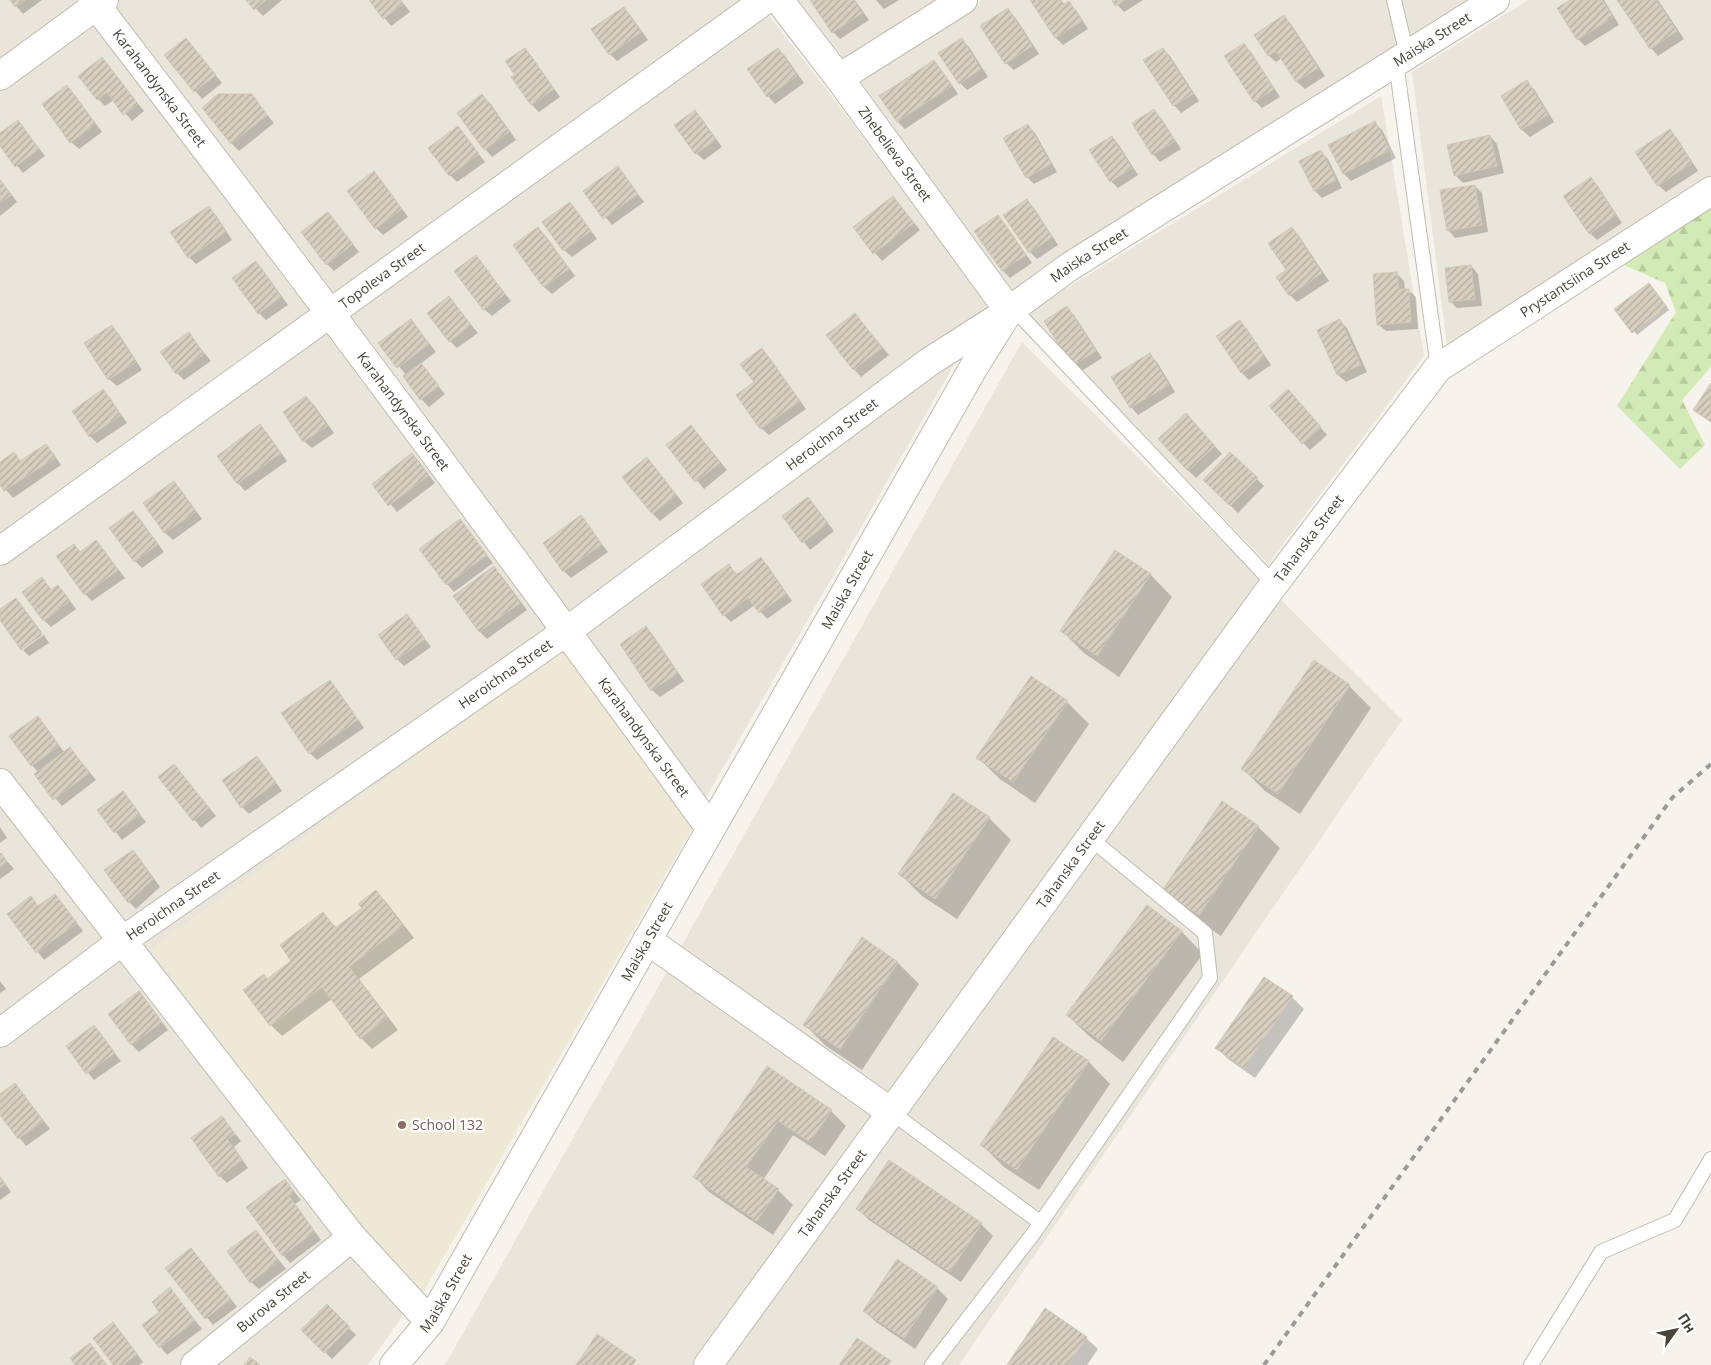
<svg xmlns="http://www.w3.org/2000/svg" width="1711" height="1365" font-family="'Open Sans',sans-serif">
  <defs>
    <pattern id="forest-firs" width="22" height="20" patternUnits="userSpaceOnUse" patternTransform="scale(1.25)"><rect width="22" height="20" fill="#d2eab5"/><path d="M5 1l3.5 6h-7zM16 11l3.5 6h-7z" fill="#b6ca9c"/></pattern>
    <pattern id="building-hatch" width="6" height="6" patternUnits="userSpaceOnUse" patternTransform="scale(1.25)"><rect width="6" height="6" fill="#d8cfc1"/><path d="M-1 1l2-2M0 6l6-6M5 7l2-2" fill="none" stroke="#b1aa9e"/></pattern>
  </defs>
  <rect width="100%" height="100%" fill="#f6f3ec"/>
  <path fill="#eae5da" d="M0,0h757l80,103 152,201 -273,476 -317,541 -31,44h-368z
    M798,0h142l-95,60z
    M982,0h494l-467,294 -151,-216z
    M1528,0h183v181l-263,172 -36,-281z
    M1381,96l43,260 -156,208 -242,-251z
    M1022,342l380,378 -443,645h-514z"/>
  <path fill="#efe8d6" d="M563,650l131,176 -276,475 -268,-352z"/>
  <path fill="url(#forest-firs)" d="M1711,185v182l-29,33 23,45 -25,24 -63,-63 59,-94 -11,-29 -48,-21z"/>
  <path fill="#0003" d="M11,0h31l-19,14z
    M248,0h34l-19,16z
    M370,0h31l9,12 -19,14z
    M811,0h44l14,20 -29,19 -7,-7z
    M876,0h23l-15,9z
    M1032,0h29l4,5 4,-2 7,7 12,19 -25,16 -7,-7z
    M1113,0h30l-19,12z
    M1572,0h32l15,25 -34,21 -7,-7z
    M1618,0h40l26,39 -26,17 -7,-8z
    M624,8l7,8 17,24 -31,21 -7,-7z
    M1007,10l8,7 24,37 -25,16 -8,-7z
    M1284,16l7,8 34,52 -20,13 -8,-7 -15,-24 -6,4 -8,-7z
    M186,39l36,44 -20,16 -36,-44z
    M961,39l8,8 19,30 -21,13 -7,-7z
    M1244,45l7,7 29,45 -18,11 -7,-7z
    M525,49l7,8 28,40 -21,15 -7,-7 -19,-27 4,-2z
    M778,49l7,7 19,27 -29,21 -7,-8 -19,-27z
    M1163,49l7,7 29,45 -18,12 -7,-8 -29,-44z
    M102,59l42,52 -12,10 -18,-21 -9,6 -7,-7z
    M934,61l7,8 17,25 -53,35 -7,-7z
    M1527,82l7,7 20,33 -24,15 -8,-7 -19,-34z
    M67,87l7,7 28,38 -23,17 -8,-7z
    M251,95l23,28 -35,28 -8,-8z
    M482,96l8,7 26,37 -24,17 -7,-8 -26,-36z
    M1154,111l7,7 20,31 -21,13 -7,-8 -19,-30z
    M695,112l7,7 20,28 -18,13 -8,-7z
    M18,121l27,35 -22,17 -23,-29v-9z
    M1375,123l7,7 14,28 -45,23 -7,-7z
    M1028,126l7,7 22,39 -23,12 -7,-7z
    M458,128l27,34 -28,20 -7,-7z
    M1669,131l8,7 21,33 -32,21 -8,-7z
    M1490,136l7,8 7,29 -41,10 -8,-8z
    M1112,137l7,8 19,30 -20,13 -7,-7z
    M1321,152l7,7 14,29 -20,10 -7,-7 -14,-29z
    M618,168l26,34 -32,23 -27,-33z
    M374,173l7,7 27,37 -25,18 -7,-7z
    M0,179l17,23 -17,14z
    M1591,179l7,7 24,37 -25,17 -7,-7z
    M1475,186l7,7 6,39 -33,6 -7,-8z
    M893,198l27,32 -38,31 -28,-33z
    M1027,201l7,7 24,37 -21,14 -7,-7z
    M570,204l7,7 20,28 -25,18 -8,-7z
    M209,208l7,7 16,25 -36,24 -7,-7z
    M328,213l31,39 -25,19 -7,-7z
    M998,216l7,8 27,39 -22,15 -7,-7 -27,-40z
    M538,228l7,7 30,41 -23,18 -8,-7 -30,-41z
    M1292,228l7,8 30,45 -32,21 -7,-7z
    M476,257l35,44 -19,15 -8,-7z
    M256,263l7,7 25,35 -22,15 -7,-7z
    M1471,266l7,8 4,32 -25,2 -7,-7z
    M1397,274l7,7 1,9h3l8,7 2,32 -32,2 -8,-7z
    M1652,287l17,23 -32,25 -21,-26z
    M449,298l29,35 -21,15 -7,-7z
    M1067,308l7,7 28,43 -22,14 -7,-7z
    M855,314l34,41 -28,22 -7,-8z
    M411,320l25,32 -16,12 25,30 -16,13 -8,-8 -17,-22 2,-2 -26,-32z
    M1340,321l7,7 20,44 -21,10 -8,-7 -20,-45z
    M1240,322l7,7 24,36 -22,15 -7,-7 -24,-37z
    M111,326l8,8 23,36 -25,16 -8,-7z
    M188,333l23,28 -27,19 -7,-7z
    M762,350l7,7 37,52 -37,26 -8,-7 -23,-33 17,-13z
    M1150,355l7,7 18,30 -37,23 -7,-8z
    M103,391l7,7 17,25 -30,20 -7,-7z
    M306,397l8,8 20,28 -22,15 -8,-7z
    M1295,398l32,37 -17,15 -7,-7z
    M1193,422l29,32 -26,24 -8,-8z
    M260,426l7,7 20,28 -42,30 -7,-8 -19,-27z
    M698,434l29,36 -23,19 -36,-44z
    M46,445l7,8 8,12 -48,33 -13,-15v-20l14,-9 8,8z
    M1230,453l34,33 -26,27 -33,-33z
    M419,462l16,21 -38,29 -23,-28z
    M654,466l29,37 -23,18 -8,-8z
    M174,482l7,8 21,29 -29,21 -8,-7 -20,-30z
    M808,498l26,33 -24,19 -26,-34z
    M133,512l7,7 24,33 -22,16 -7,-7z
    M581,517l27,35 -37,26 -7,-7z
    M460,521l33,42 -39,29 -7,-8z
    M96,541l7,8 22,29 -33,23 -7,-7 -11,-49 7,7z
    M1115,551l36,24 21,22 -53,80 -35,-24 -22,-22z
    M760,559l8,7 24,35 -25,18 -12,-14 -24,17 -7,-7 5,-49 9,9z
    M494,568l7,7 26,35 -40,29 -7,-7 -25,-36z
    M42,579l10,11 13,4 11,15 -25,18 -7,-7z
    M16,599l7,8 19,26 -21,15 -21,-30v-8z
    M407,616l24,31 -27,19 -7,-7z
    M646,628l7,7 31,46 -24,16 -8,-7z
    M44,635l5,8 -20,13 -6,-6z
    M330,681l7,8 27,39 -47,32 -7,-7z
    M1349,686l22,22 -71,106 -35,-23 -22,-22z
    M1067,702l22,22 -54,79 -35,-24 -22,-21z
    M38,718l7,7 19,27 6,-4 26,32 -34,26 -27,-32 3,-2 -6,-7z
    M256,758l8,7 18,26 -33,23 -7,-7z
    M181,773l35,43 -15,12 -41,-51z
    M122,793l24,29 -24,18 -23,-30z
    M989,818l22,22 -54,79 -35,-23 -22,-22z
    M0,827l7,11 -7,5z
    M1258,827l22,21 -59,88 -35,-23 -22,-22z
    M132,852l8,7 20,28 -24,22 -7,-7z
    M1,854l13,15 -14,10v-24z
    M376,892l11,11 27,35 -55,41 39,51 -26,19 -11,-11 -29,-39 -50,37 -11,-11 -3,-45 25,-19 30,-47 14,14 26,-19z
    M55,895l28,36 -39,29 -35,-46 22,-16 8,9z
    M1147,907l35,25 21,22 -80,108 -34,-26 -22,-21z
    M898,963l21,21 -57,86 -36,-24 -22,-22z
    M1265,978l27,19 12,12 -49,69 -27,-19 -11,-11z
    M0,981l6,8 -6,4z
    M139,992l7,8 22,30 -29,22 -8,-8z
    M94,1027l27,34 -27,19 -27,-34z
    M1053,1038l36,24 21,22 -71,106 -35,-23 -22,-22z
    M768,1068l63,43 15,15 -21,30 -32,-21 -30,45 15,10 15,15 -20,30 -64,-43 -14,-15z
    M15,1085l7,7 28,37 -24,17 -26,-33v-17z
    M222,1117l19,24 -7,6 14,21 -21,15 -7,-7z
    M889,1162l92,62 12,12 -32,46 -92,-62 -11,-11z
    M0,1176l11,16 -11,8z
    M285,1180l16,20 -6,4 26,36 -31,23 -7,-8 -35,-47z
    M256,1231l30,38 -27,20 -8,-7z
    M198,1257l39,50 -24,18 -46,-57z
    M937,1288l11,11 -33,50 -39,-27 -12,-11z
    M170,1289l32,40 -35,26 -24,-30 18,-13z
    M327,1306l29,29 -24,24 -29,-29z
    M120,1331l23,31 -4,3h-24z
    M1086,1338l12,11 -11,16h-79z"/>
  <path fill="url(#building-hatch)" stroke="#d3c7b4" d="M10,0h15l-10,7z
    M246,0h20l-12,10z
    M369,0h31l3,4 -20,15z
    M810,0h44l8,13 -30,20z
    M1030,0h30l3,5 6,-4 13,20 -27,17z
    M1112,0h13l-10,6z
    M1570,0h32l11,17 -36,23 -20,-32z
    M1617,0h39l21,31 -27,18z
    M624,7l17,25 -32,23 -18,-26z
    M1008,8l24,38 -27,18 -25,-38z
    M1284,15l34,53 -22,14 -20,-31 -8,5 -14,-21z
    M186,38l30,37 -22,17 -30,-37z
    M962,38l19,31 -22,15 -21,-31z
    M1244,43l30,46 -20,13 -30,-46z
    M525,48l29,41 -23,16 -20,-28 4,-2 -10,-14z
    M778,48l19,28 -30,21 -20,-28z
    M1163,48l30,46 -20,12 -30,-46z
    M102,57l36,47 -15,11 -16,-23 -10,8 -19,-24z
    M934,60l18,26 -28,18 -17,-26z
    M907,78l17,26 -27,18 -18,-26z
    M1527,80l21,35 -27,15 -20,-34z
    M67,85l28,39 -25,19 -28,-39z
    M218,94h34l15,21 -36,29 -29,-36z
    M482,94l27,38 -25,18 -27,-37z
    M1154,109l21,32 -23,14 -20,-32z
    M695,110l21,30 -21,14 -21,-29z
    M18,120l21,29 -24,18 -15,-21v-13z
    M1375,121l15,29 -47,24 -15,-29z
    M1028,124l23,40 -25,14 -23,-40z
    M458,126l21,28 -30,22 -21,-28z
    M1670,129l22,34 -35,23 -22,-34z
    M1490,135l7,31 -43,10 -7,-31z
    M1112,136l20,32 -22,14 -21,-32z
    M1321,150l15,30 -22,11 -15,-30z
    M618,166l20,28 -35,25 -20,-28z
    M374,171l28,38 -27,20 -28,-38z
    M1591,177l25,38 -27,19 -26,-38z
    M0,180l11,15 -11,8z
    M1475,185l7,40 -35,6 -7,-41z
    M893,196l21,27 -41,31 -20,-27z
    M1027,199l25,38 -23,16 -26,-38z
    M570,202l21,29 -28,20 -21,-29z
    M209,206l17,26 -38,26 -18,-26z
    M328,212l25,32 -27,21 -25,-33z
    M998,215l28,40 -24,16 -28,-40z
    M538,227l31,42 -26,18 -30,-42z
    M1292,227l30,46 -33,23 -13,-19 10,-7 -18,-27z
    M476,255l29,39 -22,16 -29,-39z
    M256,261l25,36 -23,17 -26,-36z
    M1471,265l4,34 -26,3 -4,-34z
    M1397,272l2,17h10l2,33 -34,3 -4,-51z
    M1649,283l18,24 -35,26 -18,-24z
    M449,296l22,29 -22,17 -22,-29z
    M1067,306l29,45 -24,15 -28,-45z
    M855,313l27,35 -29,22 -27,-35z
    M411,319l18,25 -32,24 -19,-25z
    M1340,319l21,46 -24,10 -20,-45z
    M1240,320l25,37 -24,16 -25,-37z
    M112,325l24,37 -28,18 -24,-37z
    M189,332l15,22 -28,20 -16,-22z
    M762,348l38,53 -40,28 -24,-34 18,-13 -14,-18z
    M1150,353l19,32 -39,23 -19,-31z
    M421,363l18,23 -19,14 -17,-24z
    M1711,383v39l-18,-12z
    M103,389l18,26 -32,22 -17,-26z
    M1288,389l33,38 -19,17 -33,-38z
    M306,396l21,30 -24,16 -20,-30z
    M1186,413l29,33 -27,25 -30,-32z
    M260,424l21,29 -44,31 -20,-28z
    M691,425l29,38 -25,19 -29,-37z
    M46,444l9,14 -51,33 -4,-6v-23l14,-10 6,9z
    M1230,452l28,26 -28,28 -27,-26z
    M412,453l17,22 -41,31 -16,-22z
    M647,457l29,38 -24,19 -30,-37z
    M174,481l22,31 -32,21 -21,-30z
    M808,497l20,26 -26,20 -20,-27z
    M133,511l25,33 -24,18 -25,-34z
    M581,515l21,29 -39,28 -20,-29z
    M460,519l27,36 -41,30 -27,-36z
    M96,540l22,30 -34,25 -28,-39 18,-12 6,8z
    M1115,550l36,24 -54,82 -37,-25z
    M761,557l25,37 -27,19 -11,-15 -25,18 -22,-32 28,-20 7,11z
    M494,566l26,37 -41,29 -26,-36z
    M42,577l9,13 7,-5 12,16 -27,20 -21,-29z
    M16,598l26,37 -21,15 -21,-30v-11z
    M407,614l18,25 -29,21 -18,-25z
    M646,626l32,47 -27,18 -31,-47z
    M1314,660l36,25 -72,109 -37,-25z
    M1031,676l37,25 -55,81 -37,-24z
    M330,680l28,40 -49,34 -28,-41z
    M38,716l21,30 -28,20 -22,-30z
    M70,747l19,26 -36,27 -19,-26z
    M257,756l19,27 -35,25 -19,-28z
    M174,764l35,44 -16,13 -35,-44z
    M123,791l17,23 -26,19 -17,-23z
    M953,793l37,24 -55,82 -37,-25z
    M1222,801l37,25 -60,89 -37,-24z
    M133,850l20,29 -25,24 -24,-33z
    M1,853l6,8 -7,6v-13z
    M376,890l27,36 -54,41 38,51 -27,21 -38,-52 -52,39 -27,-36 21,-16 3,5 24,-18 -11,-16 43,-33 12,16 27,-20 -4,-4z
    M55,894l22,29 -41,30 -29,-39 24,-18 7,10z
    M1147,905l35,26 -81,110 -35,-26z
    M862,937l36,25 -58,87 -37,-24z
    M1264,977l29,19 -49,72 -29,-20z
    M139,991l23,31 -31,23 -23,-31z
    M94,1025l21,28 -29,21 -20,-28z
    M1053,1037l36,24 -72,109 -37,-25z
    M767,1066l65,44 -22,32 -32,-21 -32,46 33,22 -22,32 -64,-44z
    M15,1083l28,38 -25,18 -18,-24v-21z
    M222,1116l13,18 -8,5 15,21 -23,17 -28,-39z
    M889,1160l93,63 -32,49 -94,-63z
    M0,1177l5,7 -5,4z
    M285,1179l9,13 -5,4 26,36 -33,24 -36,-49z
    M256,1230l23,31 -29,22 -23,-32z
    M191,1248l40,51 -26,20 -40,-51z
    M897,1259l41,28 -34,51 -41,-27z
    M170,1287l25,34 -36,27 -17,-23 17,-13 -7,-10z
    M327,1304l23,23 -26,26 -23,-23z
    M1045,1308l42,29 -19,28h-61z
    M113,1322l24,32 -14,11h-10l-20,-27z
    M597,1334l39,26 -3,5h-57z
    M857,1338l34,23 -3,4h-49z
    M90,1343l17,22h-32l-5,-7z
    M250,1357l10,8h-16z"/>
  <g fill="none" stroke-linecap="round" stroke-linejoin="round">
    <g stroke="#c2bbae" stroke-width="16">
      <path id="service" d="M1394,0l13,55
        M1396,63l42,305
        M1013,308l261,276
        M891,1112l150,111
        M932,1365l101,-131 177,-256 -5,-45 -115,-95
        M1531,1365l70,-113 74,-32 36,-61"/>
    </g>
    <g stroke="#c2bbae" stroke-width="30">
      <g id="minor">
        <path id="s1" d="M92,0c210,273 416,550 618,828"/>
        <path d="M0,76l104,-76"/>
        <path d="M839,78l124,-78"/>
        <path id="s2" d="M0,551l765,-551"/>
        <path d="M0,783l352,454 78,85"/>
        <path d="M647,940l244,172"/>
        <path id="s3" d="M0,1033l122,-92 445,-310 362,-269 80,-51 -170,-233 -60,-78"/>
        <path id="s4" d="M195,1365l157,-128"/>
        <path id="s5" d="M708,1365l561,-774 169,-223 273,-177"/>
      </g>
    </g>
    <g stroke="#c2bbae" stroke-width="30">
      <g id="tertiary">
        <path id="s6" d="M394,1365l36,-43 545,-957 34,-54 60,-44 426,-267"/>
      </g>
    </g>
    <use href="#service" stroke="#fff" stroke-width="14"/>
    <use href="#minor" stroke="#fff" stroke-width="28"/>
    <use href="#tertiary" stroke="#fff" stroke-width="28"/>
    <path stroke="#9a9a9a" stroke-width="4" stroke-dasharray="6 6" stroke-linecap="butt" d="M1264,1365l408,-567 39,-34"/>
  </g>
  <circle fill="#8d6e63" stroke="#fff" stroke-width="2" cx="402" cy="1125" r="5"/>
  <g text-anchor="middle" stroke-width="4.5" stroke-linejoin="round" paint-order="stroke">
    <g font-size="14" fill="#4b4439" stroke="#fff">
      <text dy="5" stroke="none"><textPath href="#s6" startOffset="1724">Maiska Street</textPath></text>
      <text dy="5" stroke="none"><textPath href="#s1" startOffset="111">Karahandynska Street</textPath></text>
      <text transform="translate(895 154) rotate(54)" y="5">Zhebelieva Street</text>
      <text dy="5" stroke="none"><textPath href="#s6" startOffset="1319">Maiska Street</textPath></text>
      <text dy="5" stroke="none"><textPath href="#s2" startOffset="471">Topoleva Street</textPath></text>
      <text dy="5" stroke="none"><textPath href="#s5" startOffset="1399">Prystantsiina Street</textPath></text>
      <text dy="5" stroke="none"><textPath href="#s1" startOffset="516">Karahandynska Street</textPath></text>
      <text dy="5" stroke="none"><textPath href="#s3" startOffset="1025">Heroichna Street</textPath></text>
      <text dy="5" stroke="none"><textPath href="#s5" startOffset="1022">Tahanska Street</textPath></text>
      <text dy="5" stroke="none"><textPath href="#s6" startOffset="899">Maiska Street</textPath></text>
      <text dy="5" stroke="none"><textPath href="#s3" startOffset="620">Heroichna Street</textPath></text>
      <text dy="5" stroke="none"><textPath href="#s1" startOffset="921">Karahandynska Street</textPath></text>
      <text dy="5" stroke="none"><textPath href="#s5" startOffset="618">Tahanska Street</textPath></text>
      <text dy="5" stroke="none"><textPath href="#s3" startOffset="215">Heroichna Street</textPath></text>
      <text dy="5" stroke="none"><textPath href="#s6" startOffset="494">Maiska Street</textPath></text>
      <text dy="5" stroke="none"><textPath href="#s5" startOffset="212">Tahanska Street</textPath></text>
      <text dy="5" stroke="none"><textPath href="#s6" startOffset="89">Maiska Street</textPath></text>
      <text dy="5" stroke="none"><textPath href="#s4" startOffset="101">Burova Street</textPath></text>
    </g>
    <g font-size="14" fill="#785e54" stroke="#fff" text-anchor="start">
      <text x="412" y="1130">School 132</text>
    </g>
  </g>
  <g transform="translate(1676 1330) rotate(57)" stroke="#ffffff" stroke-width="4" paint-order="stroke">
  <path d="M0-4L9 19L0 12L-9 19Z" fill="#4b4439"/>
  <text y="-8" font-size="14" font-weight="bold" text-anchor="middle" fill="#4b4439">Пн</text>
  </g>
</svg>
